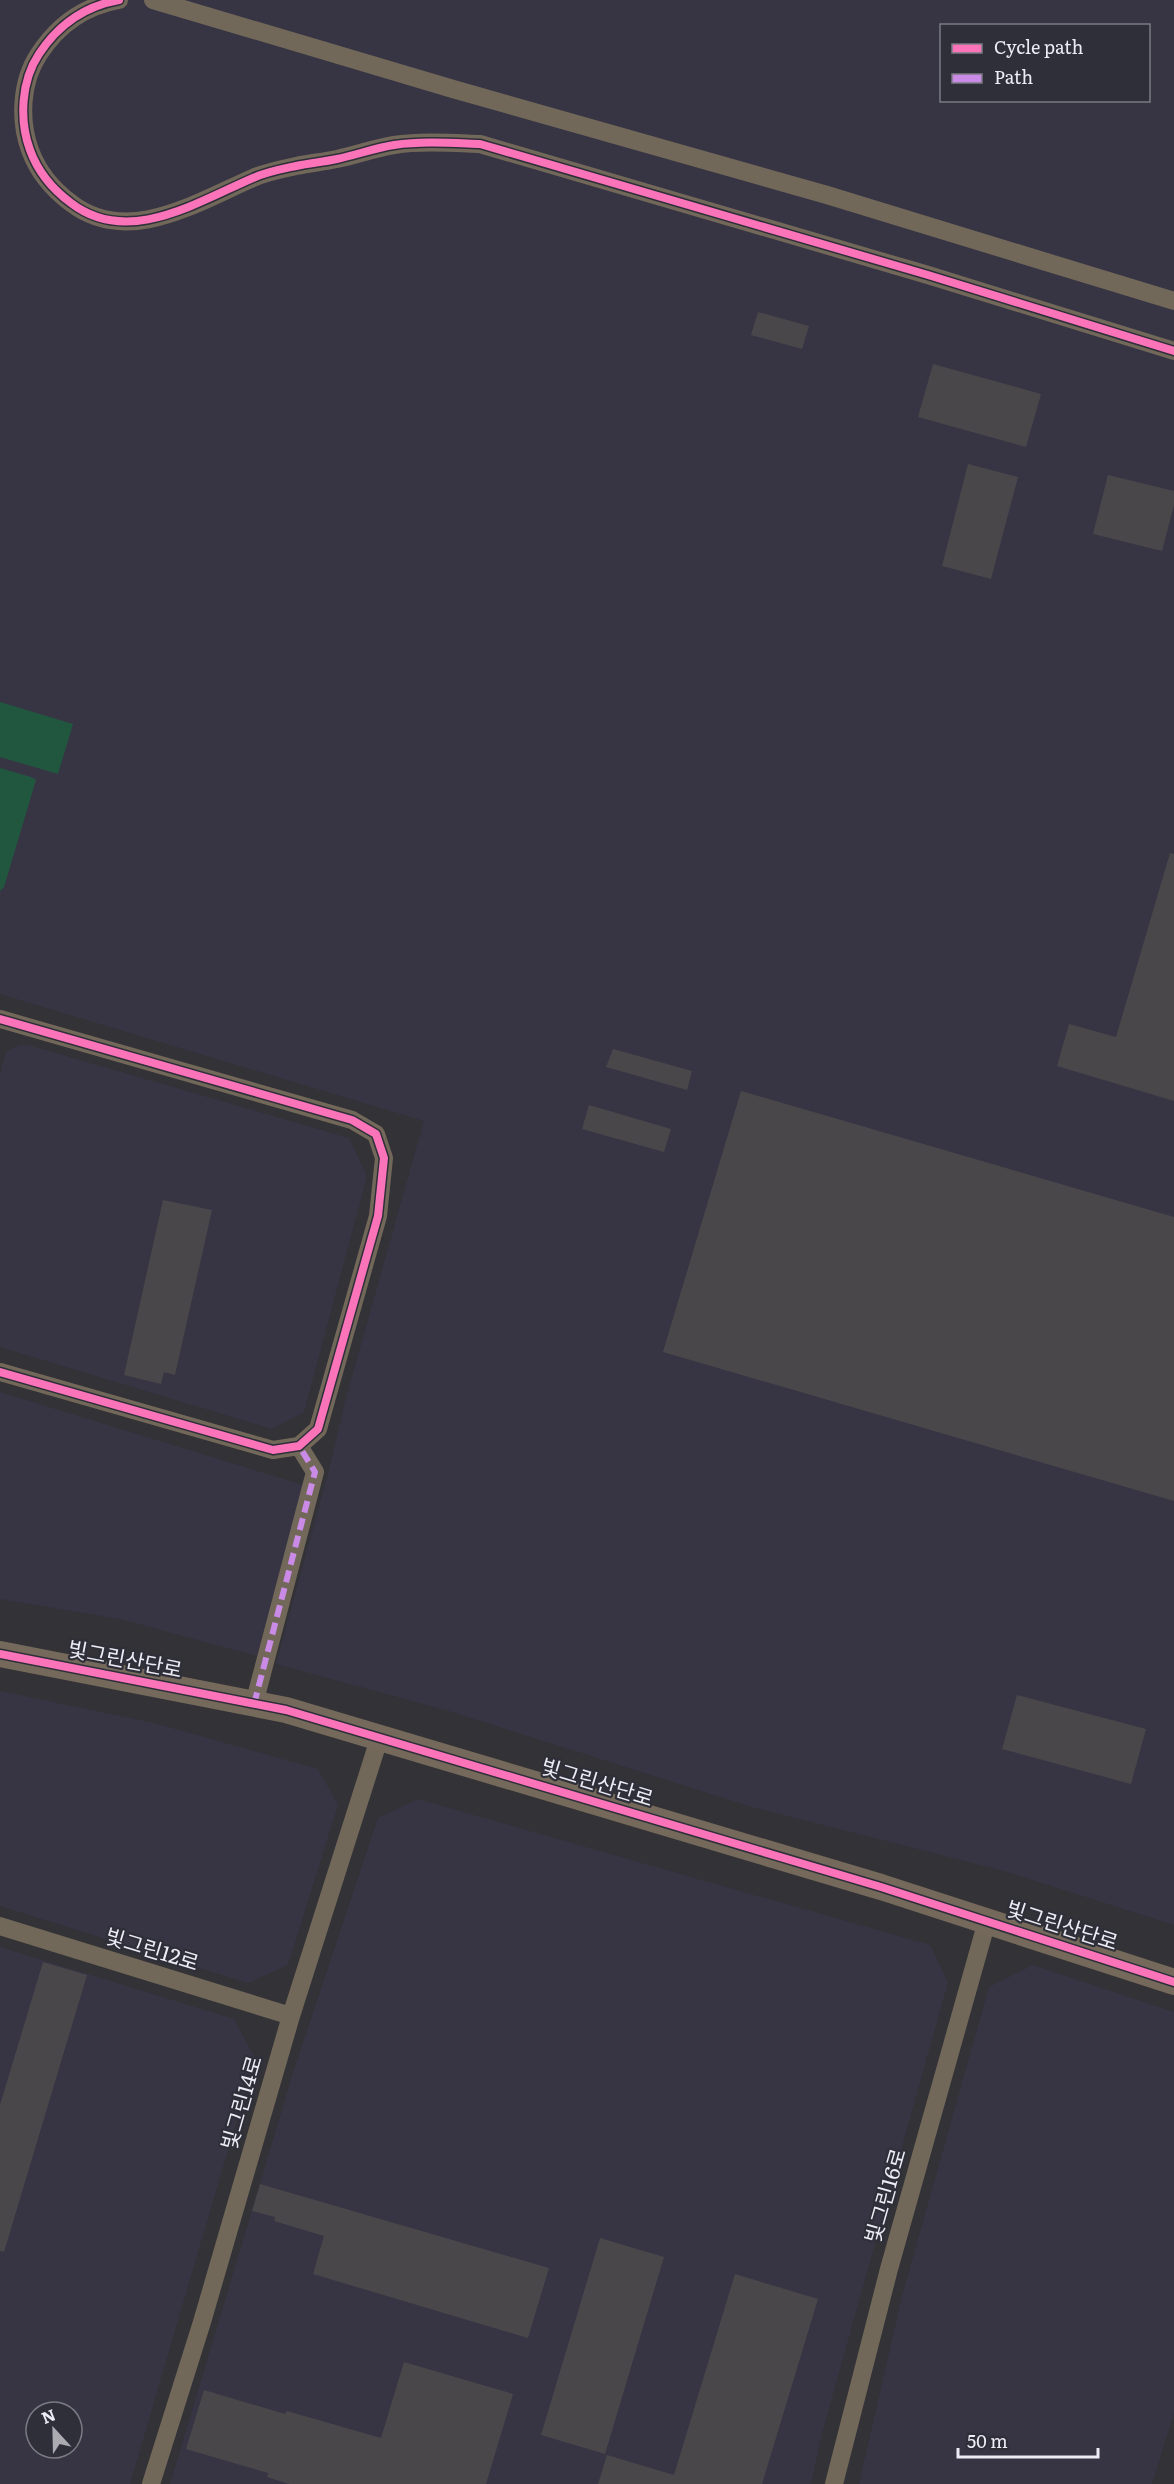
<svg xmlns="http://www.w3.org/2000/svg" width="1174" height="2484" font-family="Literata,'Noto Sans KR',serif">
  <rect width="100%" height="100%" fill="#323237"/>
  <path fill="#373544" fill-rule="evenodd" d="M0,0h1174v1925l-170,-54 -252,-64 -303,-96 -173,-47 54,-198 17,-72 77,-273 -424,-127zM942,26h206v74h-206z
    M19,1045h9l321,93 18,38 -63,236 -32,17 -272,-82v-273l6,-22z
    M0,1392l303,93 -46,171 -137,-37 -120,-20z
    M0,1691l154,32 164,46 20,36 -50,160 -40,18 -248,-77z
    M418,1799l512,146 18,37 -127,455 -10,47h-641l123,-411 85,-255z
    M0,1947l234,72 21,39 -125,426h-130zM36,2412h36v36h-36z
    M1033,1965l141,47v401l-22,71h-293l43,-188 87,-309z"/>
  <path fill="#21573e" d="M0,702l73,22 -15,50 -58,-17z
    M0,768l31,9 5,3 -32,107 -4,4z"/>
  <path fill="#4a474a" d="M758,312l51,14 -7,23 -51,-14z
    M933,364l108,30 -15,53 -108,-30z
    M968,464l50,13 -27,102 -49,-13z
    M1108,475l66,16v14l-12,46 -69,-17z
    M1170,853l4,1v247l-117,-35 12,-42 47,13z
    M613,1049l79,22 -5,19 -81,-23z
    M741,1091l433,126v284l-511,-149z
    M589,1105l82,24 -7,23 -82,-23z
    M163,1200l49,10 -37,165 -11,-3 -3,12 -37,-9z
    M1017,1695l129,34 -15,55 -129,-35z
    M43,1962l44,13 -83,277 -4,-1v-146z
    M260,2184l289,84 -21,70 -215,-64 11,-38 -50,-15 1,-4 -23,-6z
    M600,2238l64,19 -59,197 -64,-19z
    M735,2274l83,25 -56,185h-164l9,-29 67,20z
    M404,2362l109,32 -27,90h-197l-22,-7 1,-4 -82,-24 18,-59 81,24 2,-3 94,27z"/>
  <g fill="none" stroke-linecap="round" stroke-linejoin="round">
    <path stroke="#726859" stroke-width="18" d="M119,0c-34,6 -61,25 -80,54 -18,27 -20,66 -9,96 8,22 22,39 41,53 57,44 126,-1 182,-25 13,-6 29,-9 43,-12 14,-3 27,-4 41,-7 19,-4 38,-11 57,-14 28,-4 57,-2 86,-1l448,131 246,76
      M153,0l300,89 374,106 347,106
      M0,1019l352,101 24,14 8,24 -6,58 -60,213 -19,17 -26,4 -273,-78
      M254,1704l61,-232 -16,-26
      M0,1926l291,90
      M151,2484l51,-162 89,-306 89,-280
      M834,2484l55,-215 98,-348"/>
    <path stroke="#74695a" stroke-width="26" d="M0,1654l286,56 595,177 293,95"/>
    <path stroke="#ca8be6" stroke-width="6" stroke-dasharray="12 6" stroke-linecap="butt" d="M254,1704l61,-232 -16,-26"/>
    <g stroke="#2f2f3a" stroke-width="11">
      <path id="cycleway" d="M119,0c-34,6 -61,25 -80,54 -18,27 -20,66 -9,96 8,22 22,39 41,53 57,44 126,-1 182,-25 13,-6 29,-9 43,-12 14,-3 27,-4 41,-7 19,-4 38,-11 57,-14 28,-4 57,-2 86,-1l448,131 246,76
        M0,1019l352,101 24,14 8,24 -6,58 -60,213 -19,17 -26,4 -273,-78
        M0,1654l286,56 595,177 293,95"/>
    </g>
    <use href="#cycleway" stroke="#fb73b8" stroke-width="8"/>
  </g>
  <g text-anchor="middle" stroke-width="4.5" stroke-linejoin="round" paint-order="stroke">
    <g font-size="21" fill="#edecf4" stroke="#2f2f3a">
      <text transform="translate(125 1660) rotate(11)" y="7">빛그린산단로</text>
      <text transform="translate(597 1783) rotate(17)" y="7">빛그린산단로</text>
      <text transform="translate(1062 1926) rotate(18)" y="7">빛그린산단로</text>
      <text transform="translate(152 1950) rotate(17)" y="7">빛그린12로</text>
      <text transform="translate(242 2103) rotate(-74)" y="7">빛그린14로</text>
      <text transform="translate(886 2196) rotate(-74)" y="7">빛그린16로</text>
    </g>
  </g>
  <rect x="940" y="24" width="210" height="78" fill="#2f2f3a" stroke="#7b7b84" stroke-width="1.5"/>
  <rect x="952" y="44" width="30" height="9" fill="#fb73b8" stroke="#7b7b84" stroke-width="1.5"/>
  <text x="994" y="54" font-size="18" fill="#edecf4">Cycle path</text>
  <rect x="952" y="74" width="30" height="9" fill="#ca8be6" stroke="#7b7b84" stroke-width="1.5"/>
  <text x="994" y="84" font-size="18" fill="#edecf4">Path</text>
  <g transform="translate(54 2430) rotate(338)"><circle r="28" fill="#2f2f3a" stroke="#7b7b84" stroke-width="1.5"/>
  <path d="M0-4.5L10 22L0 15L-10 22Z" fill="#acabb2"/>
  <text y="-9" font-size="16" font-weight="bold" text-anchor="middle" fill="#edecf4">N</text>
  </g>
  <path d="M958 2448v9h140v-9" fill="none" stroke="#edecf4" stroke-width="3"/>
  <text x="967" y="2448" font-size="18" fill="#edecf4" stroke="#2f2f3a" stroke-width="4.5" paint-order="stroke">50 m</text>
</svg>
